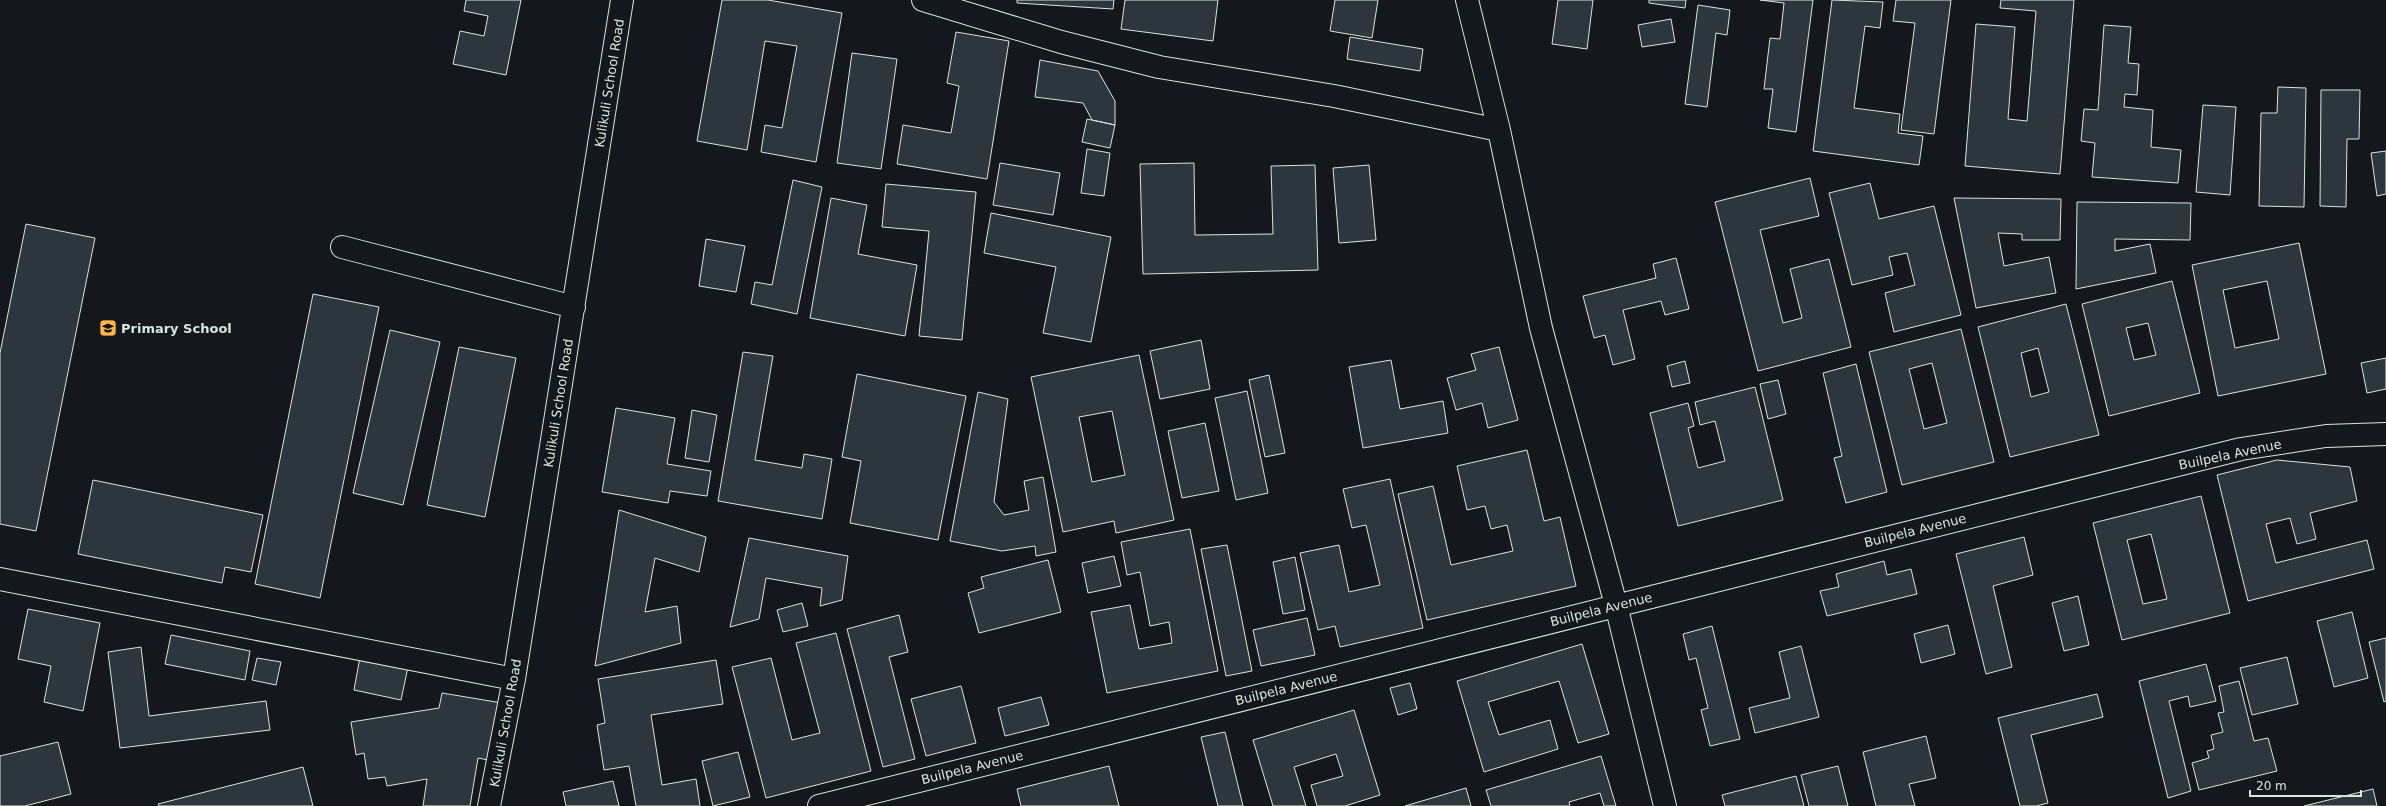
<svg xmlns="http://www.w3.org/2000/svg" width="2386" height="806" font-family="'DejaVu Sans',sans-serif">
  <rect width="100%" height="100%" fill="#14181c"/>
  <path fill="#2c363c" stroke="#d8e6dc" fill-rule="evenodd" d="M466,0h55l-15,75 -53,-11 7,-33 24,5 4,-20 -24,-5z
    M722,0h46l74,13 -26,149 -55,-10 4,-27 17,3 15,-82 -32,-5 -18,109 -50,-9z
    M1017,0h97l-1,9 -96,-6z
    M1125,0h93l-5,41 -92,-12z
    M1335,0h43l-6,38 -42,-7z
    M1558,0h35l-6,49 -35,-5z
    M1649,0h37l-1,8 -36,-5z
    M1760,0h53l-17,132 -28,-4 5,-39h-9l6,-51 10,1 4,-36z
    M1832,0l51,2 -3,26 -15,-2 -11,82 46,6 -2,19 25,3 -4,29 -106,-14z
    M1896,0h55l-17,134 -33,-4 14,-107 -22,-2z
    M2001,0h73l-14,174 -95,-8 11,-142 39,3 -7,92 19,2 9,-110 -36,-3z
    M1698,5l32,5 -3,25 -11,-2 -9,74 -22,-3z
    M1671,19l4,23 -33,5 -4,-22z
    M2104,25l27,2 -3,36 11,1 -2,31 -12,-1 -1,13 29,3 -2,37 30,3 -3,33 -86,-6 3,-34 -14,-2 3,-32 14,1z
    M956,32l53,9 -22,138 -90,-15 6,-39 48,8 8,-47 -12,-3z
    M1350,37l73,12 -3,22 -73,-12z
    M852,53l45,6 -16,110 -44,-6z
    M1040,60l58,11 17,30v24l-23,-5 -9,-17 -48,-6z
    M2278,87l28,1 -2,119 -45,-1 2,-93h16z
    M2321,90h39l-1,49h-12l-1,68 -26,-1z
    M2203,105l33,2 -6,88 -34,-3z
    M1087,119l28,6 -5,23 -28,-6z
    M1087,149l23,4 -6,43 -23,-3z
    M2386,151v43l-9,2 -6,-43z
    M1000,163l60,10 -7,42 -60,-10z
    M1194,163l1,72 78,-1 -2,-68 44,-1 3,105 -175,4 -3,-110z
    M1369,165l7,75 -37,3 -6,-75z
    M1810,178l9,38 -59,14 23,93 19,-5 -12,-49 39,-10 22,88 -93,24 -43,-169z
    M793,180l29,7 -25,127 -46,-10 4,-22 17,3z
    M1870,183l9,36 55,-13 27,109 -67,17 -9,-39 30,-8 -8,-32 -18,4 4,18 -41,10 -23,-92z
    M886,184l90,8 -14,148 -43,-4 10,-105 -47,-4z
    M831,198l36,7 -9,49 59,11 -12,71 -95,-18z
    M1954,198l107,1 -1,41h-38v-6l-24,-1 6,33 45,-9 7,36 -80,15z
    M2077,202l114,1 -1,37 -75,-1v12l35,-7 6,29 -80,16z
    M991,213l120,24 -20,105 -48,-9 13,-66 -72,-14z
    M26,224l69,14 -59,293 -36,-7v-171z
    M706,239l39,7 -9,46 -37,-6z
    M2299,243l27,131 -108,22 -26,-131zM2267,281l12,58 -44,9 -12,-58z
    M1676,258l13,51 -24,6 -4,-14 -38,9 12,49 -22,6 -8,-30 -11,3 -11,-42 73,-18 -3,-14z
    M2172,281l28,112 -91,23 -27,-112zM2148,323l8,32 -22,5 -8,-32z
    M313,294l66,13 -59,291 -65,-14z
    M2066,304l33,131 -89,22 -32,-130zM2038,348l11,44 -18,5 -10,-44z
    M1961,329l33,133 -92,23 -33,-133zM1932,363l15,60 -23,6 -15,-60z
    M390,330l50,12 -37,163 -50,-12z
    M1201,340l9,49 -50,10 -10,-48z
    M459,347l57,11 -31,159 -58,-12z
    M1499,347l19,73 -30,8 -6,-25 -26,7 -9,-32 29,-8 -5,-16z
    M743,352l30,4 -18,104 47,8 2,-14 28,5 -10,60 -104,-18z
    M1139,355l35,165 -58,13 -2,-12 -51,11 -32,-155zM1112,411l13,64 -33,7 -13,-65z
    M2386,358v31l-19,4 -6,-30z
    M1391,360l9,49 43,-8 5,32 -85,15 -14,-81z
    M1685,361l5,22 -18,4 -5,-21z
    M1856,364l31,128 -41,11 -12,-45 8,-2 -19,-83z
    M857,374l109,22 -28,144 -88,-17 11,-62 -19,-4z
    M1269,375l16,78 -20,4 -16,-77z
    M1778,380l8,34 -18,5 -8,-35z
    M1755,387l28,113 -105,26 -28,-113 38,-10 6,23 -6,2 10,40 27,-7 -10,-40 -15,4 -5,-23z
    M1247,391l21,102 -32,7 -21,-102z
    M978,392l30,7 -14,103 10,13 25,-5 -5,-29 19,-4 13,75 -20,4 -1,-10 -33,5 -52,-10z
    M616,408l59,10 -8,46 44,7 -4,25 -37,-5 -2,12 -66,-11z
    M692,410l25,5 -8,47 -24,-4z
    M1205,423l14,68 -37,7 -14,-67z
    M1527,450l17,71 16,-4 16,69 -149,34 -29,-126 35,-8 18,79 62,-14 -6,-26 -16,4 -6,-23 -18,4 -10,-44z
    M2277,460l73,7 7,34 -47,12 6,26 -19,5 -7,-26 -24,6 10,39 91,-23 7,29 -126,32 -31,-126z
    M1390,479l33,149 -83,19 -5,-21 -17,4 -18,-77 39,-8 10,47 31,-7 -14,-60 -14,3 -9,-39z
    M93,480l170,35 -12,57 -26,-5 -3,16 -144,-29z
    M2201,496l29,117 -108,27 -29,-117zM2151,534l16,65 -24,5 -16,-64z
    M619,510l87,27 -7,35 -44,-14 -10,54 32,-6 4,37 -86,23z
    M1190,529l28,142 -111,22 -16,-81 39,-7 9,44 33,-6 -3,-21 -19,4 -10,-54 -13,3 -6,-33z
    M2024,537l9,38 -40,11 19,81 -26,7 -30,-120z
    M749,538l99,18 -6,44 -22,6 2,-18 -56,-10 -7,41 -29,8z
    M1227,545l25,126 -26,5 -25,-127z
    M1114,556l7,30 -33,7 -6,-30z
    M1295,557l10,53 -22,4 -10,-52z
    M1048,560l13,52 -82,21 -11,-40 16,-5 -3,-11z
    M1884,561l3,14 24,-6 6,25 -90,22 -7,-25 19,-4 -3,-13z
    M2078,596l11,49 -25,6 -12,-48z
    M802,603l6,23 -25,6 -6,-22z
    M28,609l72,14 -17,88 -39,-9 7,-36 -33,-7z
    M2352,612l16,66 -34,9 -17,-66z
    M899,615l9,37 -19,5 26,102 -32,8 -36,-138z
    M1307,618l8,37 -54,11 -8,-36z
    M1948,625l7,29 -34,9 -7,-29z
    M1712,626l28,113 -30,7 -9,-36 7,-2 -12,-50 -7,2 -6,-26z
    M836,633l35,138 -105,27 -34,-131 39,-9 21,82 28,-7 -24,-90z
    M171,635l79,16 -5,29 -80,-16z
    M2386,638v63l-2,1 -15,-60z
    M1582,644l27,90 -31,9 -19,-62 -71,21 11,33 51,-15 8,29 -74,23 -27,-91z
    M1801,646l18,71 -64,16 -6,-25 41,-10 -11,-46z
    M141,647l8,69 117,-15 4,29 -150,18 -12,-96z
    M360,657l48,10 -7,33 -47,-10z
    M2287,657l11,47 -46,11 -12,-47z
    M257,658l24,4 -5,23 -24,-5z
    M716,660l7,44 -72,11 11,70 34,-6 4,27h-64l-7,-40 -25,4 -7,-45 8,-2 -7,-44z
    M2206,664l10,37 -26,6 -2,-11 -19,5 22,90 -23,7 -29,-117z
    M2239,681l15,60 14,-3 9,33 -78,19 -7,-27 17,-5 -2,-7 7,-2 -3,-14 12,-3 -5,-19 6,-1 -5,-26z
    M1410,683l7,26 -19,6 -8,-27z
    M961,686l15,57 -50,13 -15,-57z
    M442,693l60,10 -9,58 -15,-3 -8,48h-47l4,-27 -40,7 -2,-9 -17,2 -4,-26 -8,2 -5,-33 88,-14z
    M2097,694l6,23 -72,18 17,68 -12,3h-16l-22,-88z
    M1041,697l8,28 -44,11 -7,-28z
    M1354,710l26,85 -35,11h-28l-6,-21 32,-9 -7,-22 -42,13 12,39h-33l-20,-66z
    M1225,732l18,74h-25l-17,-69z
    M1926,736l10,42 -27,6 6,22h-39l-13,-54z
    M58,742l13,52 -46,12h-25v-50z
    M738,752l12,45 -37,9 -11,-45z
    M1601,756l15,50h-12l-4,-13 -31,9 1,4h-79l-5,-16z
    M1109,766l10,40h-98l-4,-17z
    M1838,766l10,40h-39l-8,-31z
    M303,767l10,39h-154l-1,-2z
    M1796,776l8,30h-79l-3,-11z
    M613,781l6,25h-53l-3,-14z
    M1466,788l5,18h-66z
    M2373,789l4,17h-73z"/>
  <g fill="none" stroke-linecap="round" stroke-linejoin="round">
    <g stroke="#d8e6dc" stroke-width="24">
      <path id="minor" d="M923,0l138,42 98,25 175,29 165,34
        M1467,0l32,130 42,198 75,277 49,201
        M342,247l232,60
        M0,579l514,100
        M489,806l25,-127 108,-679
        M819,806l1422,-357 85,-13 60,-2"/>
    </g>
    <use href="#minor" stroke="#14181c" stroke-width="22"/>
  </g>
  <defs>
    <g id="school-square" transform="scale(0.9)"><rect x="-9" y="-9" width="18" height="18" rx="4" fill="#ffb74d" stroke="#14181c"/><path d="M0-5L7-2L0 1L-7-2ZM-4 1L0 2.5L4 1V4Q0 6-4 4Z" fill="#111"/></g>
  </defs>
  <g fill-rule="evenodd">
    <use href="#school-square" x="108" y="328"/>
  </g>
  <g text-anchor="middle" stroke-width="3" stroke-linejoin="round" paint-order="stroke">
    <g font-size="13" fill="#d8e6dc" stroke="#14181c">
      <text transform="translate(609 83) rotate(-81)" y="5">Kulikuli School Road</text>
      <text transform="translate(558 403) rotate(-81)" y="5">Kulikuli School Road</text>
      <text transform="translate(2230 454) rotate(-12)" y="5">Builpela Avenue</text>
      <text transform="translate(1915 530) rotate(-14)" y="5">Builpela Avenue</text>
      <text transform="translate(1601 609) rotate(-14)" y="5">Builpela Avenue</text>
      <text transform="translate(1286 688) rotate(-14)" y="5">Builpela Avenue</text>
      <text transform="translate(505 723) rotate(-80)" y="5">Kulikuli School Road</text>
      <text transform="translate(972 767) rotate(-14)" y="5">Builpela Avenue</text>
    </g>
    <g font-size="13" font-weight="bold" fill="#d8e6dc" stroke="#14181c" text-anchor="start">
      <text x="121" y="333">Primary School</text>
    </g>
  </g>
  <path d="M2250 790v6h111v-6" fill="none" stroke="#d8e6dc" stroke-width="2"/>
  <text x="2256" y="790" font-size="12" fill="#d8e6dc" stroke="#14181c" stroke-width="3" paint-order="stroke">20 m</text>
</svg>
